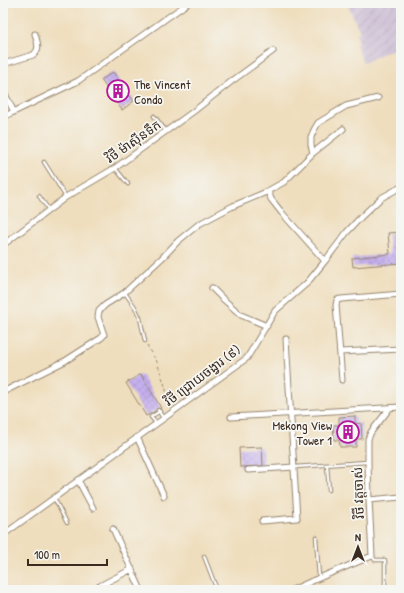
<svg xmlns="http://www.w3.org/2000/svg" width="404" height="593" font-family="'Patrick Hand','Noto Sans Khmer',sans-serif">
  <defs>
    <pattern id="industrial-furrows" width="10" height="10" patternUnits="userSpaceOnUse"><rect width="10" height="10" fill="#ccbed4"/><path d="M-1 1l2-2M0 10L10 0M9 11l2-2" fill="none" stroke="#b0a3b6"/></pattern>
    <pattern id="building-cross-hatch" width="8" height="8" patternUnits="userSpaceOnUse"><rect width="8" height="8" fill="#c6b1ef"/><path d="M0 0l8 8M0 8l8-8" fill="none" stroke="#ab98cc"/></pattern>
  </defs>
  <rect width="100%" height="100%" fill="#f6f6f2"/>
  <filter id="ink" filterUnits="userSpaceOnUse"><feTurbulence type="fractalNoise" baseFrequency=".025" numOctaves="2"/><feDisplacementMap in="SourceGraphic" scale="8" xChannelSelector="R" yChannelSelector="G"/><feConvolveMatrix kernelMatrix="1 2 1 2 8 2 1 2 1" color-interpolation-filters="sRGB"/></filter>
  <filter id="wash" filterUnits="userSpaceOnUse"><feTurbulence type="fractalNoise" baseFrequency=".012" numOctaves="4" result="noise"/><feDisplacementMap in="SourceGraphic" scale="16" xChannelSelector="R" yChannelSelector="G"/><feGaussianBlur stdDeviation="0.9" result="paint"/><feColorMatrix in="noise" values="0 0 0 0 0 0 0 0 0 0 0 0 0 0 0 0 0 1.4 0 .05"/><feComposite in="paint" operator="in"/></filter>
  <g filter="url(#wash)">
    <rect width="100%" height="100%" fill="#efdebd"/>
    <path fill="url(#industrial-furrows)" d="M347,3h54v42l-38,18 -7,-19 3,-1 -3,-9 4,-2z"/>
    <g id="blocks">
      <path fill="url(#building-cross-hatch)" d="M113,72l21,29 -12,9 -21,-30z
        M401,232v31l-48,4 -1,-9 38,-4 -2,-21z
        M141,374l20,34 -15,8 -20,-33z
        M355,416v8l6,-1 1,16h-6v8h-16l-1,-7h-5l-1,-15h6v-8z
        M262,447l1,19 -23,1 -1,-19z"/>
    </g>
  </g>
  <g filter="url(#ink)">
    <use href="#blocks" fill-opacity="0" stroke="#95846e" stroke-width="1"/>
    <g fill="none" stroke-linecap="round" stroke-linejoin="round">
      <g stroke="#95846e" stroke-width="4.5">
        <path id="lane" d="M154,116l12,15
          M44,162l22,35
          M115,168l13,16
          M39,196l10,14
          M125,293l10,14 5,11 5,23
          M158,410l5,8
          M156,423l-5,-6 9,-6
          M327,465l2,25
          M295,467l72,-5
          M54,498l13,25
          M316,537l3,40
          M204,556l13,34
          M372,556l3,4h10v30"/>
      </g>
      <g stroke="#95846e" stroke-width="7">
        <path id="street" d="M3,64l30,-9c8,-6 4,-13 2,-21
          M3,90l11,22
          M3,117l75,-36 110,-78
          M313,153l-2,-8v-8l3,-7 4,-7 28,-17 32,-8
          M268,191l3,8 11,14 43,48
          M3,245l63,-48 49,-29 79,-57 38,-30 41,-30
          M212,288l10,10 19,17 26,11
          M340,352l61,-3
          M342,380l-6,-75 1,-5 4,-1 60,-5
          M3,392l62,-31 36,-23 3,-3 -6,-18 1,-6 6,-6 19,-12 39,-36 15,-16 21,-17 34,-18 31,-13 20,-11 29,-29 30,-24
          M231,417l170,-10
          M137,437l27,59
          M248,470l46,-3
          M78,480l15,28
          M369,500l32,-3
          M262,521l35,-3 -11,-179
          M113,529l28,61
          M3,535l244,-177 28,-47 32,-28 18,-22 22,-29 14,-15 20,-19 20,-11
          M92,590l40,-21
          M292,590l27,-12 53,-22 -3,-56 -1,-38v-23l3,-7 19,-24"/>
      </g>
      <path stroke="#95846e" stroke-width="1" stroke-dasharray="3 3" stroke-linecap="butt" d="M147,345l5,10 4,4 9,27 5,21"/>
      <use href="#lane" stroke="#fff" stroke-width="2.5"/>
      <use href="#street" stroke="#fff" stroke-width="5"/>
    </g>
  </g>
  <defs>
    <g id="building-ring" transform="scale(1.15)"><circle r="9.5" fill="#f6f6f2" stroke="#b5179e" stroke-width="1.5"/><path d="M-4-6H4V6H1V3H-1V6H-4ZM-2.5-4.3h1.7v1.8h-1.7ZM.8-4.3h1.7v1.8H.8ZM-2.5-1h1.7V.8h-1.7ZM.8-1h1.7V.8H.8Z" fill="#b5179e"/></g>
  </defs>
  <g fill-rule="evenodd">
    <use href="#building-ring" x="118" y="91"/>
    <use href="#building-ring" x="348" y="432"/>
  </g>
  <g text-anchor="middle" stroke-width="3.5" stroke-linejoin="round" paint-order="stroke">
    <g font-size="13" fill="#3b2a1e" stroke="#f6f6f2" text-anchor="start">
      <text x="134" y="89">The Vincent<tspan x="134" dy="15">Condo</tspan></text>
      <text x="332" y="430" text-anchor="end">Mekong View<tspan x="332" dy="15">Tower 1</tspan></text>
    </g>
    <g font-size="13" fill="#3b2a1e" stroke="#f6f6f2">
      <text transform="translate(133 141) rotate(-35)" y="5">វិថី ម៉ាស៊ីនទឹក</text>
      <text transform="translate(202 375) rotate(-37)" y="5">វិថី ជ្រោយចង្វារ (៩)</text>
      <text transform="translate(358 493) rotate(-92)" y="5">វិថី វត្តចាស់</text>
    </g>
  </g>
  <rect width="404" height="593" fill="none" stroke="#f6f6f2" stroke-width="16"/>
  <g transform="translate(358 547)" stroke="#f6f6f2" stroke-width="3" paint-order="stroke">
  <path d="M0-3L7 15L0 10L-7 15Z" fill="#3b2a1e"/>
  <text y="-6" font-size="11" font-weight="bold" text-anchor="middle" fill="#3b2a1e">N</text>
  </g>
  <path d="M28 559v6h79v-6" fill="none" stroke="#3b2a1e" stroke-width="2"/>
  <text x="34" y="559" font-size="12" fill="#3b2a1e" stroke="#f6f6f2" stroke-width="3" paint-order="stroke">100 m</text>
</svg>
